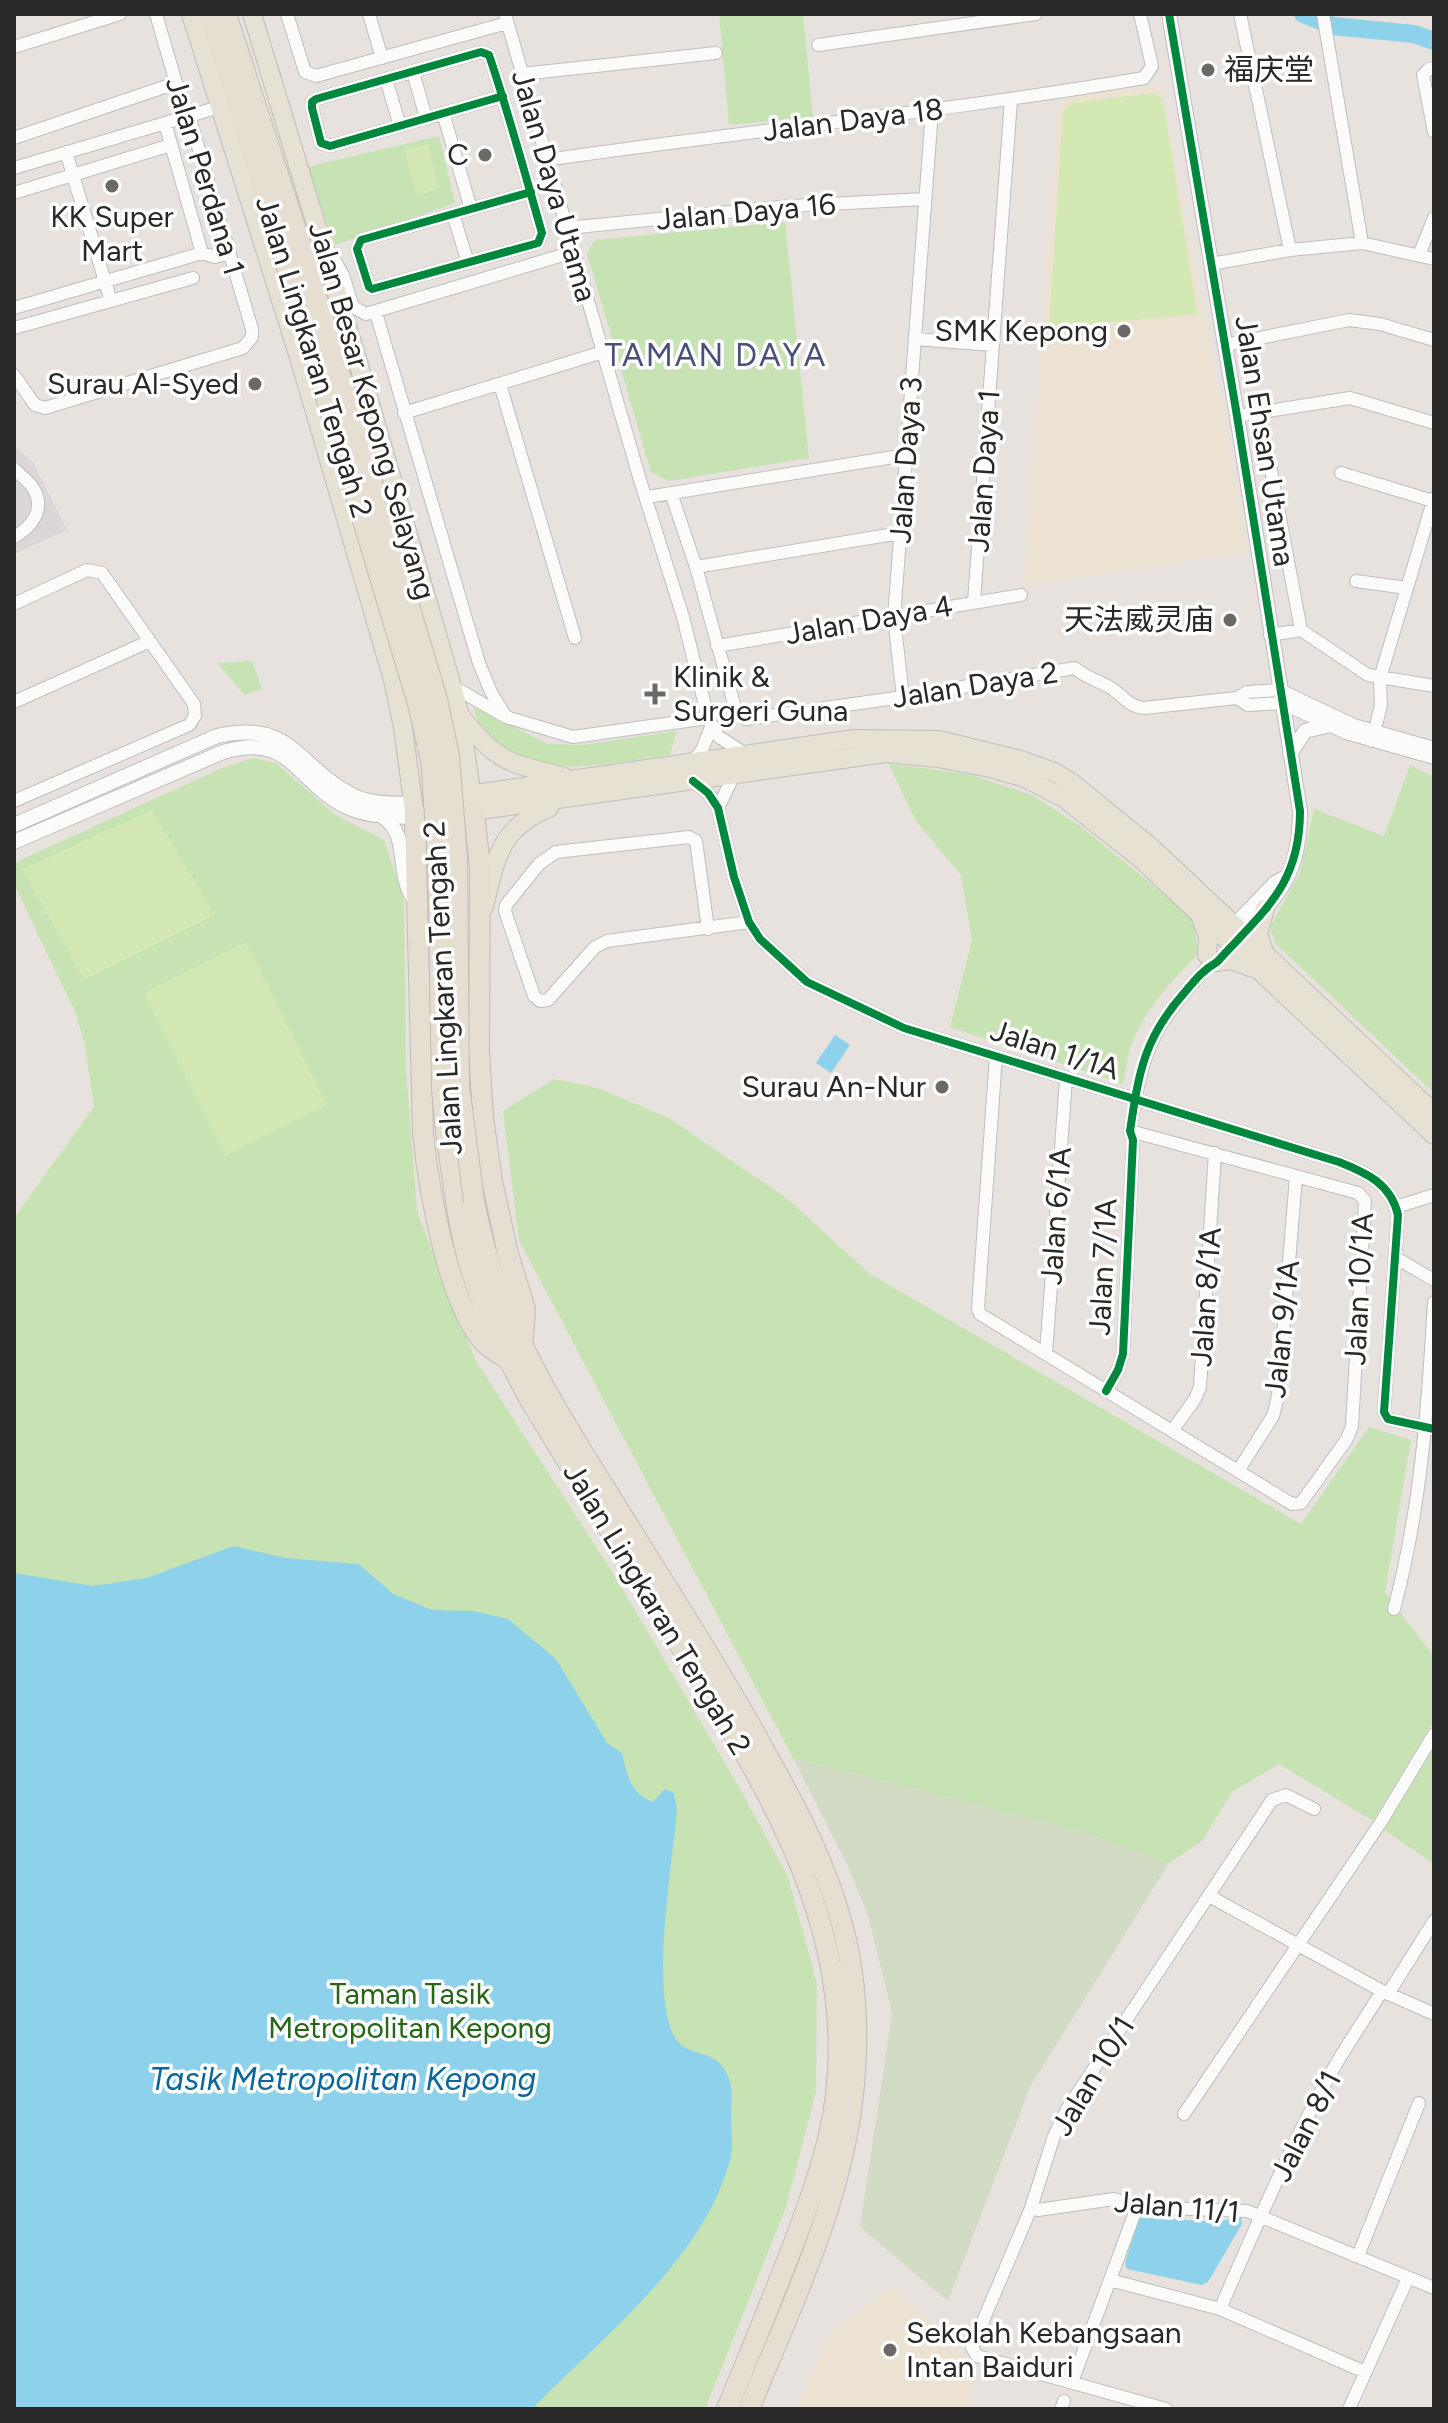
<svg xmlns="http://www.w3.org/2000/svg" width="1448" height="2423" font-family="Figtree,'Noto Sans SC',sans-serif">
  <rect width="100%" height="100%" fill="#e7e2dd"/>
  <path fill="#dbd7d9" d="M14,445l18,16 35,69 -53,24z"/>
  <path fill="#ebe2d1" d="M1161,84l87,468 -224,33 34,-476 8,-11z
    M892,2287l85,83 -10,34 9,5h-181l37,-78z"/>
  <path fill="#c7e3b4" d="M719,14h84l10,103 -84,8z
    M439,136l16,67 -120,42 -28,-78z
    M785,222l24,236 -141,23 -17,-9 -64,-219 8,-13z
    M252,661l10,28 -18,6 -26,-32z
    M473,707l75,37 35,1 93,-14 -6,24c-56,7 -143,30 -184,-20 -6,-7 -10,-19 -13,-28z
    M253,758l23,5 58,51 50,26 20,61 2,169 11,141 20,53 39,97 137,212 129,219 46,85 29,107 -1,107 -30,116 -81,202h-691v-1191l80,-111 -9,-62 -9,-31 -62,-130v-21l208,-95z
    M889,764l79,10 64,21 48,31 112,91 7,36c-27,28 -55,56 -68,93 -4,12 -5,26 -8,38l-173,-57 22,-87 -11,-65 -46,-55z
    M1410,765l24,12v316l-159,-150 -5,-16 30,-54 14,-64 70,27z
    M554,1079l44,9 71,30 116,79 85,77 431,250 68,-97 42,13 -26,152 49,65v63l-61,101 -94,-57 -47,28 -30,49 -33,22 -89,-32 -287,-73 -274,-518 -16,-129z
    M1434,1746v118l-50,-34z"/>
  <path fill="#d2dbc4" d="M793,1758l287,73 89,32 -139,224 -82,214 -88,-74 32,-213 -23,-96 -20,-50z"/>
  <path fill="#d3e8b2" d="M1154,93l9,7 34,214 -148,14 14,-216 8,-9z
    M428,144l11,44 -22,8 -13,-46z
    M152,810l63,105 -131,65 -62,-111z
    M246,942l81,163 -102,51 -81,-163z"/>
  <path fill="#8dd1eb" d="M835,1035l15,10 -19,28 -15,-10z
    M233,1546l52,12 74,6 34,30 39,16 41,1 35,8 48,40 51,84 15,10c5,21 8,41 31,49l12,-13 9,4 3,18c-5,54 -26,177 -4,223 14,29 44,8 57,47 3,11 1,25 1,36 0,14 3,30 -1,43 -26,99 -129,178 -198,249h-518v-836l79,13 54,-8z
    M1241,2216l1,8 -34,58 -6,3 -75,-16 -2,-6 14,-46 79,5z"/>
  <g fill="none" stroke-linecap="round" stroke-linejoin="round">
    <path stroke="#8dd1eb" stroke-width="18" d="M1303,14l30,12 81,8 20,7"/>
    <g stroke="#c0bebf" stroke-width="14">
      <path id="minor" d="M287,14l18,58 11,4 191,-53
        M369,14l13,44
        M505,14l135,466 43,137 25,101 11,19 28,18
        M1240,14l50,236
        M1323,14l39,229
        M818,45l218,-31
        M14,47l106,-33
        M1434,68l-5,1 -6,6 11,57
        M413,72l13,46
        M522,74l194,-21
        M386,79l14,47
        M503,96l-173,50 -9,-3 -9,-35v-6l4,-3 165,-47 8,3c20,59 36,119 53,178l-4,10 -166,46 -3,-2 -12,-38 4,-9 170,-48
        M443,113l28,96
        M165,123l37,130
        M14,138l162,-55
        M66,152l45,149
        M546,160c199,-29 399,-48 598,-82l8,-12 -12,-52
        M14,168l205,-61
        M14,193l157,-48
        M453,214l15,49
        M567,228l223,-22 135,-7
        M328,249l15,26 10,32 13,7 207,-62
        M1419,255l15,-37
        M1211,264l79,-14 72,-7 72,16
        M14,308l188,-55 13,4 15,-4
        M376,313l103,350 12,29 15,25
        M14,328l179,-50
        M915,339l78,6
        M1225,345l124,-25 31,4 54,16
        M14,375l21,30 10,3 198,-60 9,-11v-8l-63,-213 -13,-33 -20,-69
        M500,384l75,254
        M1260,412l41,218
        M404,413l199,-61
        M1237,416l113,-18 84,25
        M14,469c6,6 15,12 19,19 13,21 -1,39 -19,49
        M1341,473l92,28
        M671,493l25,74 40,144 10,8 157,-22 172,-29c11,10 23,12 36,20 12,8 17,18 33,20l93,-10 10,-6 33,-2 74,35 80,23
        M647,497l259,-42
        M696,567l204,-34
        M1356,581l51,7
        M974,602l37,-502
        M14,604l73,-34 15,3 92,131 1,12 -6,9 -175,76
        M1270,635l31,-5 67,45 66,11
        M717,646l304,-51
        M452,686l54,31 67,20 135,-19
        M903,697l-9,-79 38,-507
        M1237,698l11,7 34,-2 64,30 88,25
        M14,702l136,-61
        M1372,741l9,-36 -1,-27 54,-180
        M692,762l10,-12 9,-23
        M693,781l15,12 10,15 16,69 15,45 11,17 47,43 97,46 435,134c28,11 52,22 59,53l-14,197 4,7 46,10
        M718,808l16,-33
        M708,929l-12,-88 -7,-4 -133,15 -17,12 -33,41 -1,6 29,85 6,5 8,-1 47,-53 12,-6 142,-19
        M996,1056l-18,252 2,6 312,190 9,-1 46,-64 5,-13 13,-225 -7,-8 -228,-62
        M1396,1207l38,-12
        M1396,1258l38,22
        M1046,1354l20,-275
        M1106,1391l12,-21 5,-16 10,-214 -3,-9c12,-76 19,-101 72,-158 5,-7 13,-9 19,-16
        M1172,1431l23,-32 5,-12 15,-234
        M1238,1471l35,-55 5,-20 18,-219
        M1394,1609c27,-100 34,-204 40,-307
        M1209,1896l173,95 52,23
        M1388,1994l46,-73
        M1184,2114l197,-292 53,-88
        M1031,2208l7,2 76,-11 23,8 110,4 187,77
        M1358,2256l61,-153
        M1110,2280l110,29 145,63
        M1220,2309c37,-84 73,-171 119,-250 14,-23 29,-45 43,-68
        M1072,2382l65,-175
        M1061,2409l3,-8
        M1166,2409l-189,-53 -5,-9 59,-139 23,-72 13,-27 205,-309 14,-5 28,14
        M1349,2409l59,-131"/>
    </g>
    <g stroke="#c0bebf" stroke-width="16">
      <path id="tertiary" d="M1169,14l68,402 63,395c0,66 -21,82 -62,128
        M1290,754l15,-23 25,-6
        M382,816c30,21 12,55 33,85
        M14,825l203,-89c76,-17 79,30 135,59 19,10 40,8 61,9
        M14,842l209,-90c69,-21 72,30 124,55 22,10 44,9 68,10
        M1227,933l48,-50 9,-5"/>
    </g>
    <g stroke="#bfbdbc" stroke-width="20">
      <path id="primary" d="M191,14l110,350 92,316 10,48 12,89 15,-2
        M252,14l106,348 94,324 8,30 13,88
        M462,718c38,47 47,44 102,59
        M439,799l415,-60 85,1 82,20 33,12 17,10 81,66 282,265
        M459,813l427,-60 52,5 52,10 35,10 40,21 76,60 293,276
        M484,907c12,-48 15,-79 65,-99
        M1200,915l8,22 -1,18
        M1264,952l-6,-18 7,-25
        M1217,962l15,-2 20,8"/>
    </g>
    <g stroke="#bfbdbc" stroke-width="22">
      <path id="trunk" d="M210,14l71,233
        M226,14l74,228
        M474,812l6,55 -1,185 4,65 9,64 16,73 17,55 -2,29
        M415,817l8,316c5,52 25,170 61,209 6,7 17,12 25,18
        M446,1131c7,50 12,98 27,145 14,43 36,84 57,124 48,79 97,158 145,237 87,143 181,283 161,458 -5,44 -20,88 -35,129 -23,62 -49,124 -74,185
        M474,1201c5,23 10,47 18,70 26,78 70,149 113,217 55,89 112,176 162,267 30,54 59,109 75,169 15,55 17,116 11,171 -12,110 -63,214 -104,314"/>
    </g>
    <use href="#minor" stroke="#fbfbfa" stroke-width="12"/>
    <use href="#tertiary" stroke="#fbfbfa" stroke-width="14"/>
    <use href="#primary" stroke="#e6e1d2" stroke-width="18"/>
    <use href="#trunk" stroke="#e7ded2" stroke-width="20"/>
    <g stroke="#bfbdbc" stroke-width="22" stroke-linecap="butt">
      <path id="trunk-bridge" d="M300,242l137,457 12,57 8,101 2,229 15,115
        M281,247l137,457 13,56 7,97 4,232 4,42"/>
    </g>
    <use href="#trunk-bridge" stroke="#e7ded2" stroke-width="20"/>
    <g stroke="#fff" stroke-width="13">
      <path id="cycleway" d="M503,96l-173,50 -9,-3 -9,-35v-6l4,-3 165,-47 8,3c20,59 36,119 53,178l-4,10 -166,46 -3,-2 -12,-38 4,-9 170,-48
        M693,781l15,12 10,15 16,69 15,45 11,17 47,43 97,46 435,134c28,11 52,22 59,53l-14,197 4,7 46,10
        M1106,1391l12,-21 5,-16 10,-214 -3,-9c9,-60 14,-93 55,-139 10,-12 18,-22 32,-30 46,-51 83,-76 83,-151l-63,-395 -68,-402"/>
    </g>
    <use href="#cycleway" stroke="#00873e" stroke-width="8"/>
  </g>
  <g fill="#6b6967" stroke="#fff" stroke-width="3">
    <circle cx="1208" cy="70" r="8"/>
    <circle cx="485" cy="155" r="8"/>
    <circle cx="112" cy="186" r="8"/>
    <circle cx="1124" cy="331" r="8"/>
    <circle cx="255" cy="384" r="8"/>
    <circle cx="1230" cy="620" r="8"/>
    <path d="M651 682h8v8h8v8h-8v8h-8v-8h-8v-8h8z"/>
    <circle cx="942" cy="1087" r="8"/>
    <circle cx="890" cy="2350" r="8"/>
  </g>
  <g text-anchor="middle" stroke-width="7" stroke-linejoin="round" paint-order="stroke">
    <g font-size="30" fill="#282828" stroke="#fff" text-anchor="end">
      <text x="1224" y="80" text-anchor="start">福庆堂</text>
      <text x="469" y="165">C</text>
      <text x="112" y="227" text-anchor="middle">KK Super<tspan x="112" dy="34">Mart</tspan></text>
      <text x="1108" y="341">SMK Kepong</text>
      <text x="239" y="394">Surau Al-Syed</text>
      <text x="1214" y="630">天法威灵庙</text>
      <text x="673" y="687" text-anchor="start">Klinik &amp;<tspan x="673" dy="34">Surgeri Guna</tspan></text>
      <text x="926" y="1097">Surau An-Nur</text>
      <text x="906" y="2343" text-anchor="start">Sekolah Kebangsaan<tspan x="906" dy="34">Intan Baiduri</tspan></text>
    </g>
    <g font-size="30" fill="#282828" stroke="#fff">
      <text transform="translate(853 120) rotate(-7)" y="10">Jalan Daya 18</text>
      <text transform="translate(205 176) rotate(73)" y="10">Jalan Perdana 1</text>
      <text transform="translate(554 186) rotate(74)" y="10">Jalan Daya Utama</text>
      <text transform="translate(746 212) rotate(-5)" y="10">Jalan Daya 16</text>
      <text transform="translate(314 357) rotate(73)" y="10">Jalan Lingkaran Tengah 2</text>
      <text transform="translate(372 411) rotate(74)" y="10">Jalan Besar Kepong Selayang</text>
      <text transform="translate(1265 441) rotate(81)" y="10">Jalan Ehsan Utama</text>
      <text transform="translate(906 460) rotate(-86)" y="10">Jalan Daya 3</text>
      <text transform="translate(984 471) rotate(-86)" y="10">Jalan Daya 1</text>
      <text transform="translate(869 620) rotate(-10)" y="10">Jalan Daya 4</text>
      <text transform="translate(975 685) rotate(-9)" y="10">Jalan Daya 2</text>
      <text transform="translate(443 988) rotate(-93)" y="10">Jalan Lingkaran Tengah 2</text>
      <text transform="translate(1055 1050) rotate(18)" y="10">Jalan 1/1A</text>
      <text transform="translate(1056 1216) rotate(-86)" y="10">Jalan 6/1A</text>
      <text transform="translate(1103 1267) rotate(-87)" y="10">Jalan 7/1A</text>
      <text transform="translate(1359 1289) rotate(-87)" y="10">Jalan 10/1A</text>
      <text transform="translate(1206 1297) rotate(-86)" y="10">Jalan 8/1A</text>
      <text transform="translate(1282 1329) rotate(-84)" y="10">Jalan 9/1A</text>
      <text transform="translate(657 1609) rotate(59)" y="10">Jalan Lingkaran Tengah 2</text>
      <text transform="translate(1093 2076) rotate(-59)" y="10">Jalan 10/1</text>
      <text transform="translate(1306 2126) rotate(-63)" y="10">Jalan 8/1</text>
      <text transform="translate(1177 2207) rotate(5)" y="10">Jalan 11/1</text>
    </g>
    <g font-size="30" fill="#266617" stroke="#fff">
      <text x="410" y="2004">Taman Tasik<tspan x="410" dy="34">Metropolitan Kepong</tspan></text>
    </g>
    <g font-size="32" letter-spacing="2" fill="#484f79" stroke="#fff">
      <text x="716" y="366">TAMAN DAYA</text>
    </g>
    <g font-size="32" font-style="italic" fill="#0a669a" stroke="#fff">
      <text x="343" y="2090">Tasik Metropolitan Kepong</text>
    </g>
  </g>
  <rect width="1448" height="2423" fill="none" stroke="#282828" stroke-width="32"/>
</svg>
